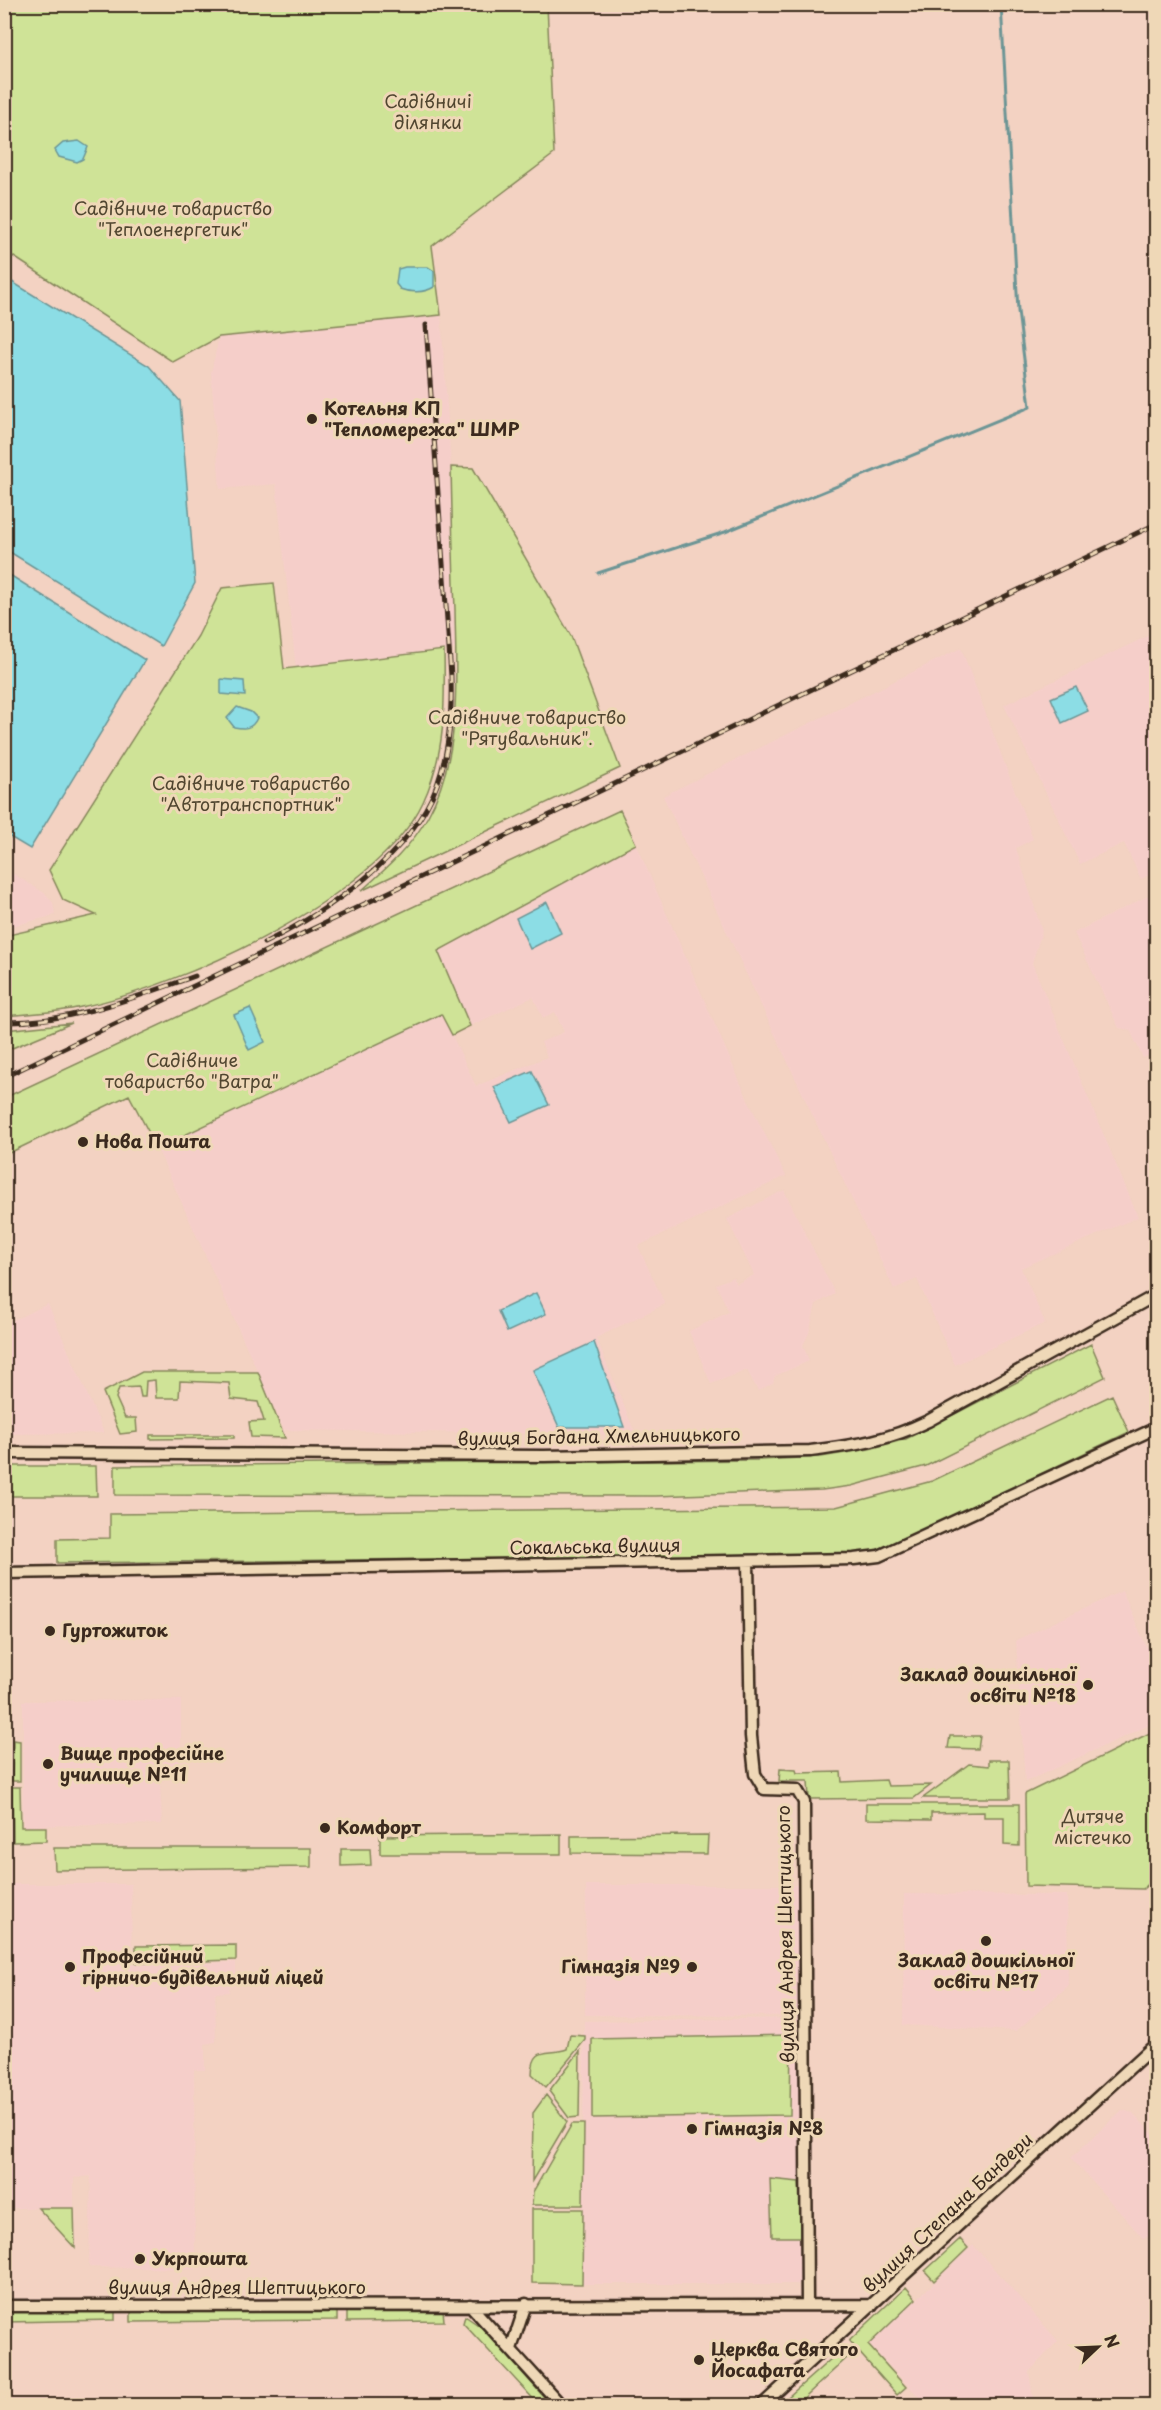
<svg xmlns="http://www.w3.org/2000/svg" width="1161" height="2410" font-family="'Playpen Sans',sans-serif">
  <rect width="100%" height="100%" fill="#f3d2c2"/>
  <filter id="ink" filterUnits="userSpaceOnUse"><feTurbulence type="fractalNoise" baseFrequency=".0167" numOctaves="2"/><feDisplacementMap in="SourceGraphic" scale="12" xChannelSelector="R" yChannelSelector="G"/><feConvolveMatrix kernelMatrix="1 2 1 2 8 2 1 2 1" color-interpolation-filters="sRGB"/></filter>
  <g filter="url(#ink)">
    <path fill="#f5cec9" d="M441,315l10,152 5,182 -160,20 -20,-185 -56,5 -9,-116 8,-36z
      M1156,632v240l-15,7 -17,-36 -44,21 -76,-159z
      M961,648l72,191 -17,9 26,83 -10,32 106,254 -117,51 24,55 -90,42 -38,-86 -23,10 -231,-493z
      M636,844l112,256 38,76 -148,70 27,58 -69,34 40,97 -352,-5 -127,-282 285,-134 34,72 71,-29 -6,-15 23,-10 -9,-20 -12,6 -10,-21 -63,29 -32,-74z
      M5,869l41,25 7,9 2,12 -50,13z
      M1156,892v160l-13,6 -13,-28 -11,-2 -45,-95z
      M784,1190l51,104 -19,10 -7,29 -6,12 6,16 -34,15 -2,7 -15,8 -11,-21 -36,14 -22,-53 40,-19 -13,-28 17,-7 3,7 18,-9 -27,-56z
      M48,1304l56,129 -99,1v-110z
      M1122,1591l25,57 9,-4v78l-131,60 -9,-142z
      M181,1700v59l-21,24 2,41 -139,2v-125z
      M5,1884h126l1,81 104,-3v23l-7,3v4l-14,1 1,49 -11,2v26h-11l1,199 -106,-2 2,-91 -17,2v30h-69z
      M586,1885h212l2,131 -215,-1z
      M904,1894l163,1 1,91 -52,45 -113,-6z
      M800,2018l3,266h-221l2,-263z
      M1122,2110l11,3 23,25v104l-5,-6 -8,2 -72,-80z
      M973,2245l85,96 -29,31 5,33h-107l-58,-60z
      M289,2396l123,1v8h-123z"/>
    <path fill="#cfe397" stroke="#85865a" stroke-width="1.5" d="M4,5h543l7,149 -122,92 9,69 -222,22 -46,25 -168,-111z
      M451,467l22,1 98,168 49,132 -259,123c24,-21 52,-46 67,-75 34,-62 28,-138 27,-207 -2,-47 -3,-95 -4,-142z
      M274,583l10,86 160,-19c1,53 2,103 -21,152 -44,95 -243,185 -342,205 -25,6 -51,6 -76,9l-1,-80 92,-21 -33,-15 -14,-30 149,-234 24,-48z
      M620,810l16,34 -198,107 32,75 -18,9 -11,-21 -284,134 -28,-53 -124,60 -1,-57z
      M72,1023l-67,28v-21z
      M1091,1344l14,33 -179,89 -75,20 -29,4 -166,6 -541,-1v-29l645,-6 61,-3 48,-8 37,-10z
      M142,1372h116l27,66 -34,-1 -2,-15 15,-1 -6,-19 -27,-3 -2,-16 -49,-2 -1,17h-23l-1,-18 -9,1 -1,16h-4l-2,-10 -20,1 -3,10 9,20h11l1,14 -17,2 -17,-42z
      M1112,1395l17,37 -245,116 -36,7 -791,8v-24l53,-1v-24l726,-7 96,-26z
      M150,1435h84v3l-84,1z
      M5,1466h91l1,30h-92z
      M1156,1730v147l-13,12 -117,-3 -1,-92z
      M950,1736h30l-2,13 -30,-1z
      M4,1740h3v103h-3z
      M13,1740l7,1v40h-8z
      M989,1760h20l1,38h-87l46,-34 20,2z
      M780,1769l16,1 1,3 44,-1 1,10 44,-2 2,6 43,-1 -17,13 -105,1 -1,-18h-29z
      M12,1787h8l1,40h25v14l-33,1z
      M866,1804h153v42l-15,-1v-28h-20v-5l-53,1v7l-65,-1z
      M561,1834v20h-181v-18z
      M708,1835l-1,19 -136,-1v-17z
      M54,1848h257v19l-256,3z
      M341,1849h29l1,16 -30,1z
      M236,1945v15l-100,3v-17z
      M570,2035l15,1v4l-39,47 -14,-13c1,-29 16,-18 35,-25z
      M791,2035l-1,80 -198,3v-79z
      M580,2051l-1,66 -10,1 -20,-27z
      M546,2095l21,27 -35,59 1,-68z
      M572,2124h12l-1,81h-51l1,-13z
      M770,2179l29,3 4,55h-31z
      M38,2208h36l1,40z
      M532,2209h51l-1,75 -50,-1z
      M960,2239l8,9 -34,33 -9,-10z
      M906,2287l10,12 -48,46 38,42 -9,8 -48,-54z
      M115,2310v10l-110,2 -1,-10z
      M131,2310h206v10l-206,2z
      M347,2310h96l1,11 -97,1z
      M465,2316l19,13 67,76h-12l-76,-82z
      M841,2350l7,7 -52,48h-17z"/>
    <path fill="#8cdde5" stroke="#6c9595" stroke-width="1.5" d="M79,141l9,6 -5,12 -6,3 -18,-5 -4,-7 8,-7z
      M405,267h23l6,4v16c-10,6 -24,6 -34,2l-4,-5 2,-15z
      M4,277l145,89 31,35 15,182 -34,63 -156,-97z
      M5,572l140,88 -115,189 -25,-15z
      M221,679l23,2 1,15 -24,-2z
      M1076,687l12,24 -26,12 -11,-25z
      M237,707l14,5 6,6c-5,11 -12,11 -23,9l-7,-9z
      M547,902l14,31 -31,16 -14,-31z
      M250,1008l15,34 -16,8 -15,-35z
      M532,1071l17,34 -38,17 -17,-35z
      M536,1293l10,21 -39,18 -9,-21z
      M594,1342l30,85h-65l-26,-57z"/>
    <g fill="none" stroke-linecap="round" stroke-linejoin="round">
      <path stroke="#6c9595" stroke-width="3" d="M598,573l127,-41 305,-125 -12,-96 -17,-307"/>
      <g stroke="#3b2a1e" stroke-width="15">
        <path id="minor" d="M4,1453l540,3 266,-5c45,-6 77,-10 118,-30l228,-126
          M748,1562l3,174 4,38 9,15 33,1 7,12 3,502
          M4,1573l850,-14 25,-3 277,-128
          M470,2305l92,101
          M4,2306l868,-1
          M511,2349l15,-45
          M761,2406l395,-362"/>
      </g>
      <use href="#minor" stroke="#efd8b7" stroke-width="10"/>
      <g stroke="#3b2a1e" stroke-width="5">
        <path id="rail" d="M264,943c65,-32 147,-88 173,-158 13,-35 15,-72 14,-109l-25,-351
          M4,1022c67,1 129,-24 191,-46
          M4,1077l1152,-553"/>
      </g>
      <use href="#rail" stroke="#efd8b7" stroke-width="3" stroke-dasharray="9" stroke-linecap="butt"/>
    </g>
  </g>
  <g fill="#3b2a1e" stroke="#efd8b7" stroke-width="2">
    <circle cx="312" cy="419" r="6"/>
    <circle cx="83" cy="1142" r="6"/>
    <circle cx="50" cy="1631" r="6"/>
    <circle cx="1088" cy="1685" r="6"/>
    <circle cx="48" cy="1764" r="6"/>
    <circle cx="325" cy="1828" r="6"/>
    <circle cx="986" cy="1941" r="6"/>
    <circle cx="70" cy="1967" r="6"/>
    <circle cx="692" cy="1967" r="6"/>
    <circle cx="692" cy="2129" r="6"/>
    <circle cx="140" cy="2259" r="6"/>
    <circle cx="699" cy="2360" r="6"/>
  </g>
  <g text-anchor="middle" stroke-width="6" stroke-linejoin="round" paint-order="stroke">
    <g font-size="18" fill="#514630" stroke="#efd8b7">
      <text x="428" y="108">Садівничі<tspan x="428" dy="21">ділянки</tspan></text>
      <text x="173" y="215">Садівниче товариство<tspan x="173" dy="21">"Теплоенергетик"</tspan></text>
      <text x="527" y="724">Садівниче товариство<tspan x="527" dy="21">"Рятувальник".</tspan></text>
      <text x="251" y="790">Садівниче товариство<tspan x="251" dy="21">"Автотранспортник"</tspan></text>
      <text x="192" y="1067">Садівниче<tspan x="192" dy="21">товариство "Ватра"</tspan></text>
      <text x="1093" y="1823">Дитяче<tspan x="1093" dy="21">містечко</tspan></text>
    </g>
    <g font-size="18" font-weight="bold" fill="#3b2a1e" stroke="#efd8b7" text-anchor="start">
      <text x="324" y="415">Котельня КП<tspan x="324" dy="21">"Тепломережа" ШМР</tspan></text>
      <text x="95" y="1148">Нова Пошта</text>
      <text x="62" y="1637">Гуртожиток</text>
      <text x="1076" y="1681" text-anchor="end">Заклад дошкільної<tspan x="1076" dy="21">освіти №18</tspan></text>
      <text x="60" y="1760">Вище професійне<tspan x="60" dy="21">училище №11</tspan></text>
      <text x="337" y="1834">Комфорт</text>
      <text x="82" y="1963">Професійний<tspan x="82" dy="21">гірничо-будівельний ліцей</tspan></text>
      <text x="986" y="1967" text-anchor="middle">Заклад дошкільної<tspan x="986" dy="21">освіти №17</tspan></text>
      <text x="680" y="1973" text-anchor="end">Гімназія №9</text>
      <text x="704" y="2135">Гімназія №8</text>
      <text x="152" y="2265">Укрпошта</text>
      <text x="711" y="2356">Церква Святого<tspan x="711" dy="21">Йосафата</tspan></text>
    </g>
    <g font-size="18" fill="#3b2a1e" stroke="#efd8b7">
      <text transform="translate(599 1437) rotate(-1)" y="6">вулиця Богдана Хмельницького</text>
      <text transform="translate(595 1547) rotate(-1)" y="6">Сокальська вулиця</text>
      <text transform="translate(786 1934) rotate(-91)" y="6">вулиця Андрея Шептицького</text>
      <text transform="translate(948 2213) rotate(-43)" y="6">вулиця Степана Бандери</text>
      <text x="237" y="2294">вулиця Андрея Шептицького</text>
    </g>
  </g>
  <rect width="1161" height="2410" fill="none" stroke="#efd8b7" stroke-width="24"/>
  <rect x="12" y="12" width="1137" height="2386" fill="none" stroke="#3b2a1e" stroke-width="2" filter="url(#ink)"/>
  <g transform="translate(1098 2347) rotate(67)" stroke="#efd8b7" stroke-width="4.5" paint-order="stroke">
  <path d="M0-4.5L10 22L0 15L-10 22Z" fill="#3b2a1e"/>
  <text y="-9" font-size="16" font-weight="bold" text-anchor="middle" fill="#3b2a1e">N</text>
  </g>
</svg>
